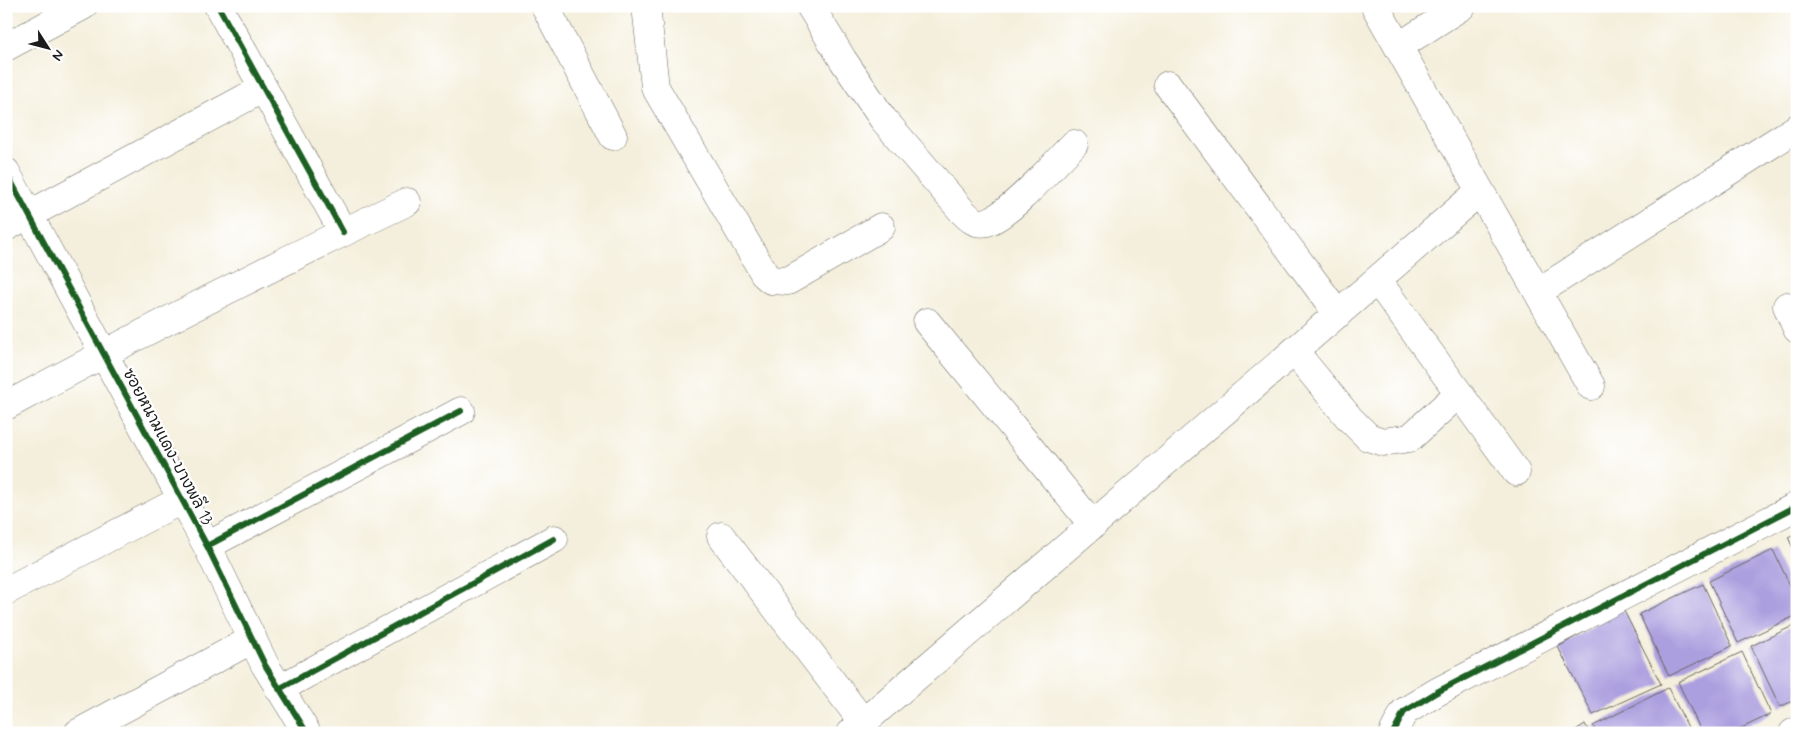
<svg xmlns="http://www.w3.org/2000/svg" width="1803" height="739" font-family="Mynerve,'Playpen Sans Thai',sans-serif">
  <rect width="100%" height="100%" fill="#fff"/>
  <filter id="ink" filterUnits="userSpaceOnUse"><feTurbulence type="fractalNoise" baseFrequency=".02" numOctaves="2"/><feDisplacementMap in="SourceGraphic" scale="10" xChannelSelector="R" yChannelSelector="G"/><feConvolveMatrix kernelMatrix="1 2 1 2 8 2 1 2 1" color-interpolation-filters="sRGB"/></filter>
  <filter id="wash" filterUnits="userSpaceOnUse"><feTurbulence type="fractalNoise" baseFrequency=".0096" numOctaves="4" result="noise"/><feDisplacementMap in="SourceGraphic" scale="20" xChannelSelector="R" yChannelSelector="G"/><feGaussianBlur stdDeviation="1.12" result="paint"/><feColorMatrix in="noise" values="0 0 0 0 0 0 0 0 0 0 0 0 0 0 0 0 0 1.4 0 .05"/><feComposite in="paint" operator="in"/></filter>
  <g filter="url(#wash)">
    <rect width="100%" height="100%" fill="#f4efdc"/>
    <g id="blocks">
      <path fill="#ac9fdf" d="M1797,533v24l-9,-20z
        M1773,550l24,50v15l-59,28 -29,-62z
        M1703,584l29,62 -63,30 -30,-62z
        M1623,609l38,75 -68,31 -35,-68z
        M1797,624v75l-17,8 -29,-61z
        M1742,652l29,62 -40,19h-29l-24,-51z
        M1668,688l23,45h-94l-4,-7z
        M1585,724l5,9h-19z"/>
    </g>
  </g>
  <g filter="url(#ink)">
    <use href="#blocks" fill-opacity="0" stroke="#68665f" stroke-width="1"/>
    <g fill="none" stroke-linecap="round" stroke-linejoin="round">
      <g stroke="#68665f" stroke-width="29">
        <path id="minor" d="M218,6l125,226
          M545,6l68,130
          M646,6l9,81 110,188 6,5 17,1 93,-54
          M810,6l33,54 40,59 80,93c7,7 13,13 24,10 23,-7 68,-59 87,-78
          M1375,6l216,380
          M6,47l77,-41
          M1398,47l64,-41
          M1168,85l170,229
          M6,172l201,374 58,119 42,68
          M6,227l256,-138
          M1377,280l139,192
          M1538,292l259,-164
          M1787,306l10,23
          M927,322l166,203
          M1294,351l56,68 18,18 15,5 27,-4 48,-44
          M6,406c132,-71 265,-140 401,-204
          M721,536l142,186
          M207,546l254,-135
          M6,591l177,-92
          M279,689l275,-150
          M78,733l175,-94
          M851,733l629,-542
          M1393,733l11,-21 33,-20 360,-186
          M1793,733l4,-2"/>
      </g>
      <use href="#minor" stroke="#fff" stroke-width="28"/>
      <g stroke="#fff" stroke-width="9">
        <path id="cycleway" d="M218,6l125,226
          M6,172l201,374 58,119 42,68
          M207,546l254,-135
          M279,689l275,-150
          M1393,733l11,-21 33,-20 360,-186"/>
      </g>
      <use href="#cycleway" stroke="#1b5e20" stroke-width="6"/>
    </g>
  </g>
  <g text-anchor="middle" stroke-width="4.5" stroke-linejoin="round" paint-order="stroke">
    <g font-size="16" fill="#1c1c1c" stroke="#fff">
      <text transform="translate(169 446) rotate(62)" y="6">ซอยหนามแดง-บางพลี 13</text>
    </g>
  </g>
  <rect width="1803" height="739" fill="none" stroke="#fff" stroke-width="25"/>
  <g transform="translate(48 48) rotate(126)" stroke="#ffffff" stroke-width="4" paint-order="stroke">
  <path d="M0-4L9 19L0 12L-9 19Z" fill="#1c1c1c"/>
  <text y="-8" font-size="14" font-weight="bold" text-anchor="middle" fill="#1c1c1c">N</text>
  </g>
</svg>
